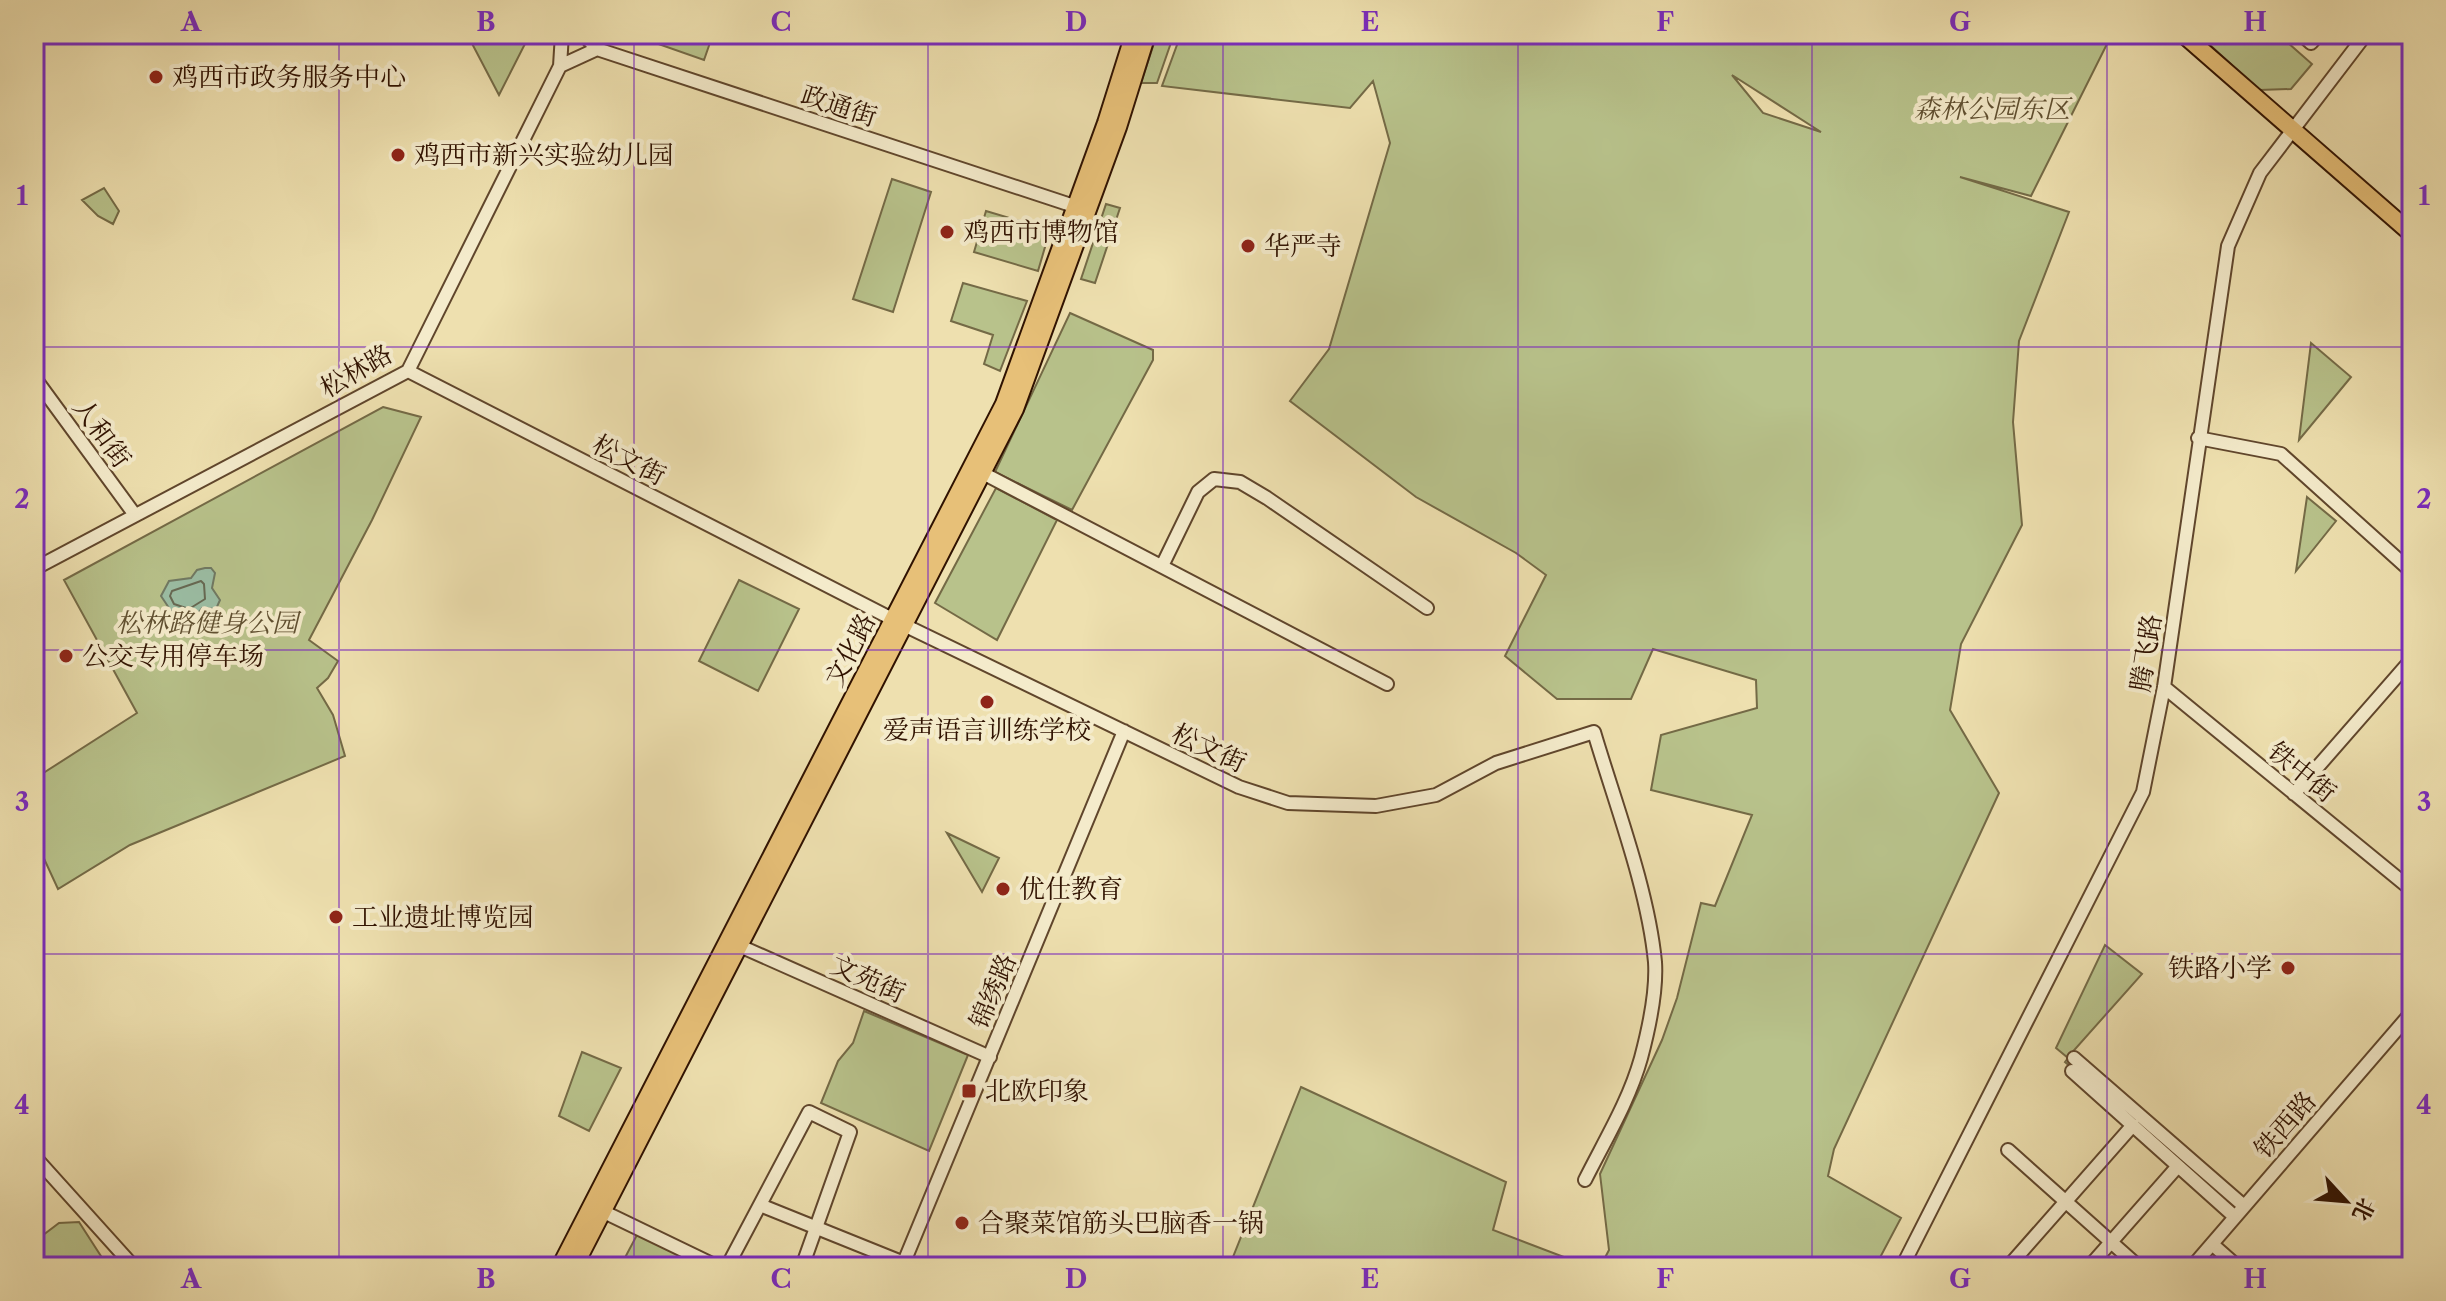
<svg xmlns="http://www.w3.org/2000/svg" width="2446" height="1301" font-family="'Libre Caslon Text','Noto Serif SC',serif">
  <rect width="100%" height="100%" fill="#eee0af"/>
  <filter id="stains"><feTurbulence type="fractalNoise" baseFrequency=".0025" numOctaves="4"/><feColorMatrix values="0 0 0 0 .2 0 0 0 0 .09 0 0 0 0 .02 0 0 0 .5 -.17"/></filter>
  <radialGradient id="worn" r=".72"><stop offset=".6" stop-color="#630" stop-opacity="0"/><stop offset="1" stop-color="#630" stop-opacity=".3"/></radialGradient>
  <path fill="#b8c28b" stroke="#746a46" stroke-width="2" fill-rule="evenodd" d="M467,34h63l-31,61z
    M630,34h83l-9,26z
    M1157,34h17l-17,49h-16z
    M1181,34h931l-81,162 -71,-19 109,35 -50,129 -6,81 9,103 -61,119 -11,66 49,83 -165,356 -6,27 73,42 -26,49h-275l9,-17 -9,-76 62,-134 15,-42 24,-95 14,3 37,-91 -101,-25 10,-55 96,-27 -1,-28 -103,-31 -22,50h-74l-52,-43 41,-81 -30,-22 -100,-56 -126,-96 39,-52 61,-206 -17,-62 -23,27 -188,-22zM1732,75l89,57 -58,-19z
    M2198,34h80l34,30 -21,25 -32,1z
    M892,179l39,13 -38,120 -40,-13z
    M104,188l15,23 -6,13 -15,-8 -16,-16z
    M1106,204l14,4 -25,75 -14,-4z
    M986,211l64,19 -12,41 -64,-19z
    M963,283l64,18 -27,70 -16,-7 9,-29 -42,-14z
    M1070,313l83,37v10l-81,150 -77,-38z
    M2311,343l40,34 -52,63z
    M383,407l38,10 -49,103 -63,120 29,21 -10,17 -11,10 16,27 12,41 -215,89 -72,44 -24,-52v-58l103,-66 -73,-133z
    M996,488l61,32 -60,120 -62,-37z
    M2307,497l29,24 -40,50z
    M739,580l60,29 -41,82 -59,-30z
    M947,833l52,25 -17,34z
    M2105,945l37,29 -74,83 21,25 -24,-20 3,-4 -12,-10z
    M864,1011l104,44 -39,96 -108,-48 17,-42 15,-18z
    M582,1052l39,16 -32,63 -30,-15z
    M1301,1087l205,95 -13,48 97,37h-361z
    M79,1222l29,45h-74v-25l25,-19z
    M638,1233l60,30 -2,4h-76z"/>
  <path fill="#9bbea5" stroke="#707963" stroke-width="2" d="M205,568h6l4,5 -3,15 8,12 -4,9 -14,-1 -8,11 -12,3 -2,-9 -7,1 -12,-18 8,-15 22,-3 6,-8z"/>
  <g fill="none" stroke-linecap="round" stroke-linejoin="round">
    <path stroke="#666853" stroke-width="2" d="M201,581l3,3 1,15 -16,10 -15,-5 -4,-8 2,-5z"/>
    <g stroke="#60462c" stroke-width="16">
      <path id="minor" d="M583,34l14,15 483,159
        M2301,34l10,9 8,-9
        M560,66l2,-32
        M408,371l496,254 335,162 49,16 88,3 60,-11 60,-32 98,-31c21,71 54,157 61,230 2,31 -6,66 -14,96 -12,43 -36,82 -56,122
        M34,377l101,138
        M2198,438l83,16 131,118
        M975,469l412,215
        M1162,566l36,-74 16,-13 26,3 27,16 160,110
        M34,569l374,-198 152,-305 37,-17
        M2164,687l248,203
        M2294,794l118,-135
        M733,943l257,114
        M2074,1058l170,148
        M2072,1071l163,146
        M2008,1150l131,117
        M34,1156l100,111
        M760,1205l144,58
        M602,1211l116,56
        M2212,1244l26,23
        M727,1267l82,-155 41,20 -48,135
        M902,1267l222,-536
        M1902,1267l241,-475 21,-105 64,-441 32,-73 106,-139
        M2008,1267l125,-142
        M2089,1267l89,-101
        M2192,1267l220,-255"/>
    </g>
    <g stroke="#301201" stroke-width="20">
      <path id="major" d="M2183,34l229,200
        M34,36l3,-2
        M560,1267l444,-863 102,-281 28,-89
        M574,1267l441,-858 103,-282 29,-93"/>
    </g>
    <use href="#minor" stroke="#f4ebcb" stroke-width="12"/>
    <use href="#major" stroke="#e7c078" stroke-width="16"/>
  </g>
  <path fill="none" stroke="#7b2cbf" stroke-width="2" stroke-opacity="0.55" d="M339,34v1233M634,34v1233M928,34v1233M1223,34v1233M1518,34v1233M1812,34v1233M2107,34v1233M34,347h2378M34,650h2378M34,954h2378"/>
  <g fill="#8f2418" stroke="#f4ebcb" stroke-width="3">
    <circle cx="156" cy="77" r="8"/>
    <circle cx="398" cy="155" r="8"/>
    <circle cx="947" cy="232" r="8"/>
    <circle cx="1248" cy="246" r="8"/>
    <circle cx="66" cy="656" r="8"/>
    <circle cx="987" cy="702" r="8"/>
    <circle cx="1003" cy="889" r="8"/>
    <circle cx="336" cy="917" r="8"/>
    <circle cx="2288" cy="968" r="8"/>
    <rect x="961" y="1083" width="16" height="16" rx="4"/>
    <circle cx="962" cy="1223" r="8"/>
  </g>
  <g text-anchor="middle" stroke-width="8" stroke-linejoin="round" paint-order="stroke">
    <g font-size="26" fill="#301201" stroke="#f4ebcb" text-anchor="start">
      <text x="172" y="86">鸡西市政务服务中心</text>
      <text x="414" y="164">鸡西市新兴实验幼儿园</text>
      <text x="963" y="241">鸡西市博物馆</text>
      <text x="1264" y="255">华严寺</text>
      <text x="82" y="665">公交专用停车场</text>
      <text x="987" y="739" text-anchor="middle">爱声语言训练学校</text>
      <text x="1019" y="898">优仕教育</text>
      <text x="352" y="926">工业遗址博览园</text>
      <text x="2272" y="977" text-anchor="end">铁路小学</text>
      <text x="985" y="1100">北欧印象</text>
      <text x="978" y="1232">合聚菜馆筋头巴脑香一锅</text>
    </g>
    <g font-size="26" fill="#301201" stroke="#f4ebcb">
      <text transform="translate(839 106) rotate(18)" y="9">政通街</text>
      <text transform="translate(356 371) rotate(-30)" y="9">松林路</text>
      <text transform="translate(102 433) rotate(54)" y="9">人和街</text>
      <text transform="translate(629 460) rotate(27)" y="9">松文街</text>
      <text transform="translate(850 650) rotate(-63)" y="9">文化路</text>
      <text transform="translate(2146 653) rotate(-81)" y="9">腾飞路</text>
      <text transform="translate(1209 748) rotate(25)" y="9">松文街</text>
      <text transform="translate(2302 772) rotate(39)" y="9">铁中街</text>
      <text transform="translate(868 979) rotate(24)" y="9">文苑街</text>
      <text transform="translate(993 991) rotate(-67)" y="9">锦绣路</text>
      <text transform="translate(2285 1125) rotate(-49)" y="9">铁西路</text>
    </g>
    <g font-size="26" font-style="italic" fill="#605031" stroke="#f4ebcb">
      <text x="1992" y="118">森林公园东区</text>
      <text x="207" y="632">松林路健身公园</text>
    </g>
  </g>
  <rect width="2446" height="1301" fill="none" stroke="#eee0af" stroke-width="88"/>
  <g transform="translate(2346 1201) rotate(116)" stroke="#f4ebcb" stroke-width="6" paint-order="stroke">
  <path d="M0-6L14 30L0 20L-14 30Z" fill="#301201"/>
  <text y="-12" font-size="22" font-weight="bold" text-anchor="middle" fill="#301201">北</text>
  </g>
  <rect x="44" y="44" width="2358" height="1213" fill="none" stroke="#7b2cbf" stroke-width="3"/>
  <g font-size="26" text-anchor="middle" font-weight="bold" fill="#7b2cbf">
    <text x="191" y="31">A</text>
    <text x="486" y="31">B</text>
    <text x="781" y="31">C</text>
    <text x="1076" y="31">D</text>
    <text x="1370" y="31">E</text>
    <text x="1665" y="31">F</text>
    <text x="1960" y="31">G</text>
    <text x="2255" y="31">H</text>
    <text x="22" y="205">1</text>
    <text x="2424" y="205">1</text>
    <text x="22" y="508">2</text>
    <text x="2424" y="508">2</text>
    <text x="22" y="811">3</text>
    <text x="2424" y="811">3</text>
    <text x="22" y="1114">4</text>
    <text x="2424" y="1114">4</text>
    <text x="191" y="1288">A</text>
    <text x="486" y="1288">B</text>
    <text x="781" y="1288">C</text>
    <text x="1076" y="1288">D</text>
    <text x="1370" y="1288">E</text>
    <text x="1665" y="1288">F</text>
    <text x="1960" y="1288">G</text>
    <text x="2255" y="1288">H</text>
  </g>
  <rect width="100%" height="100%" filter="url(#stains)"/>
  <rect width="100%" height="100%" fill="url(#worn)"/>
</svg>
